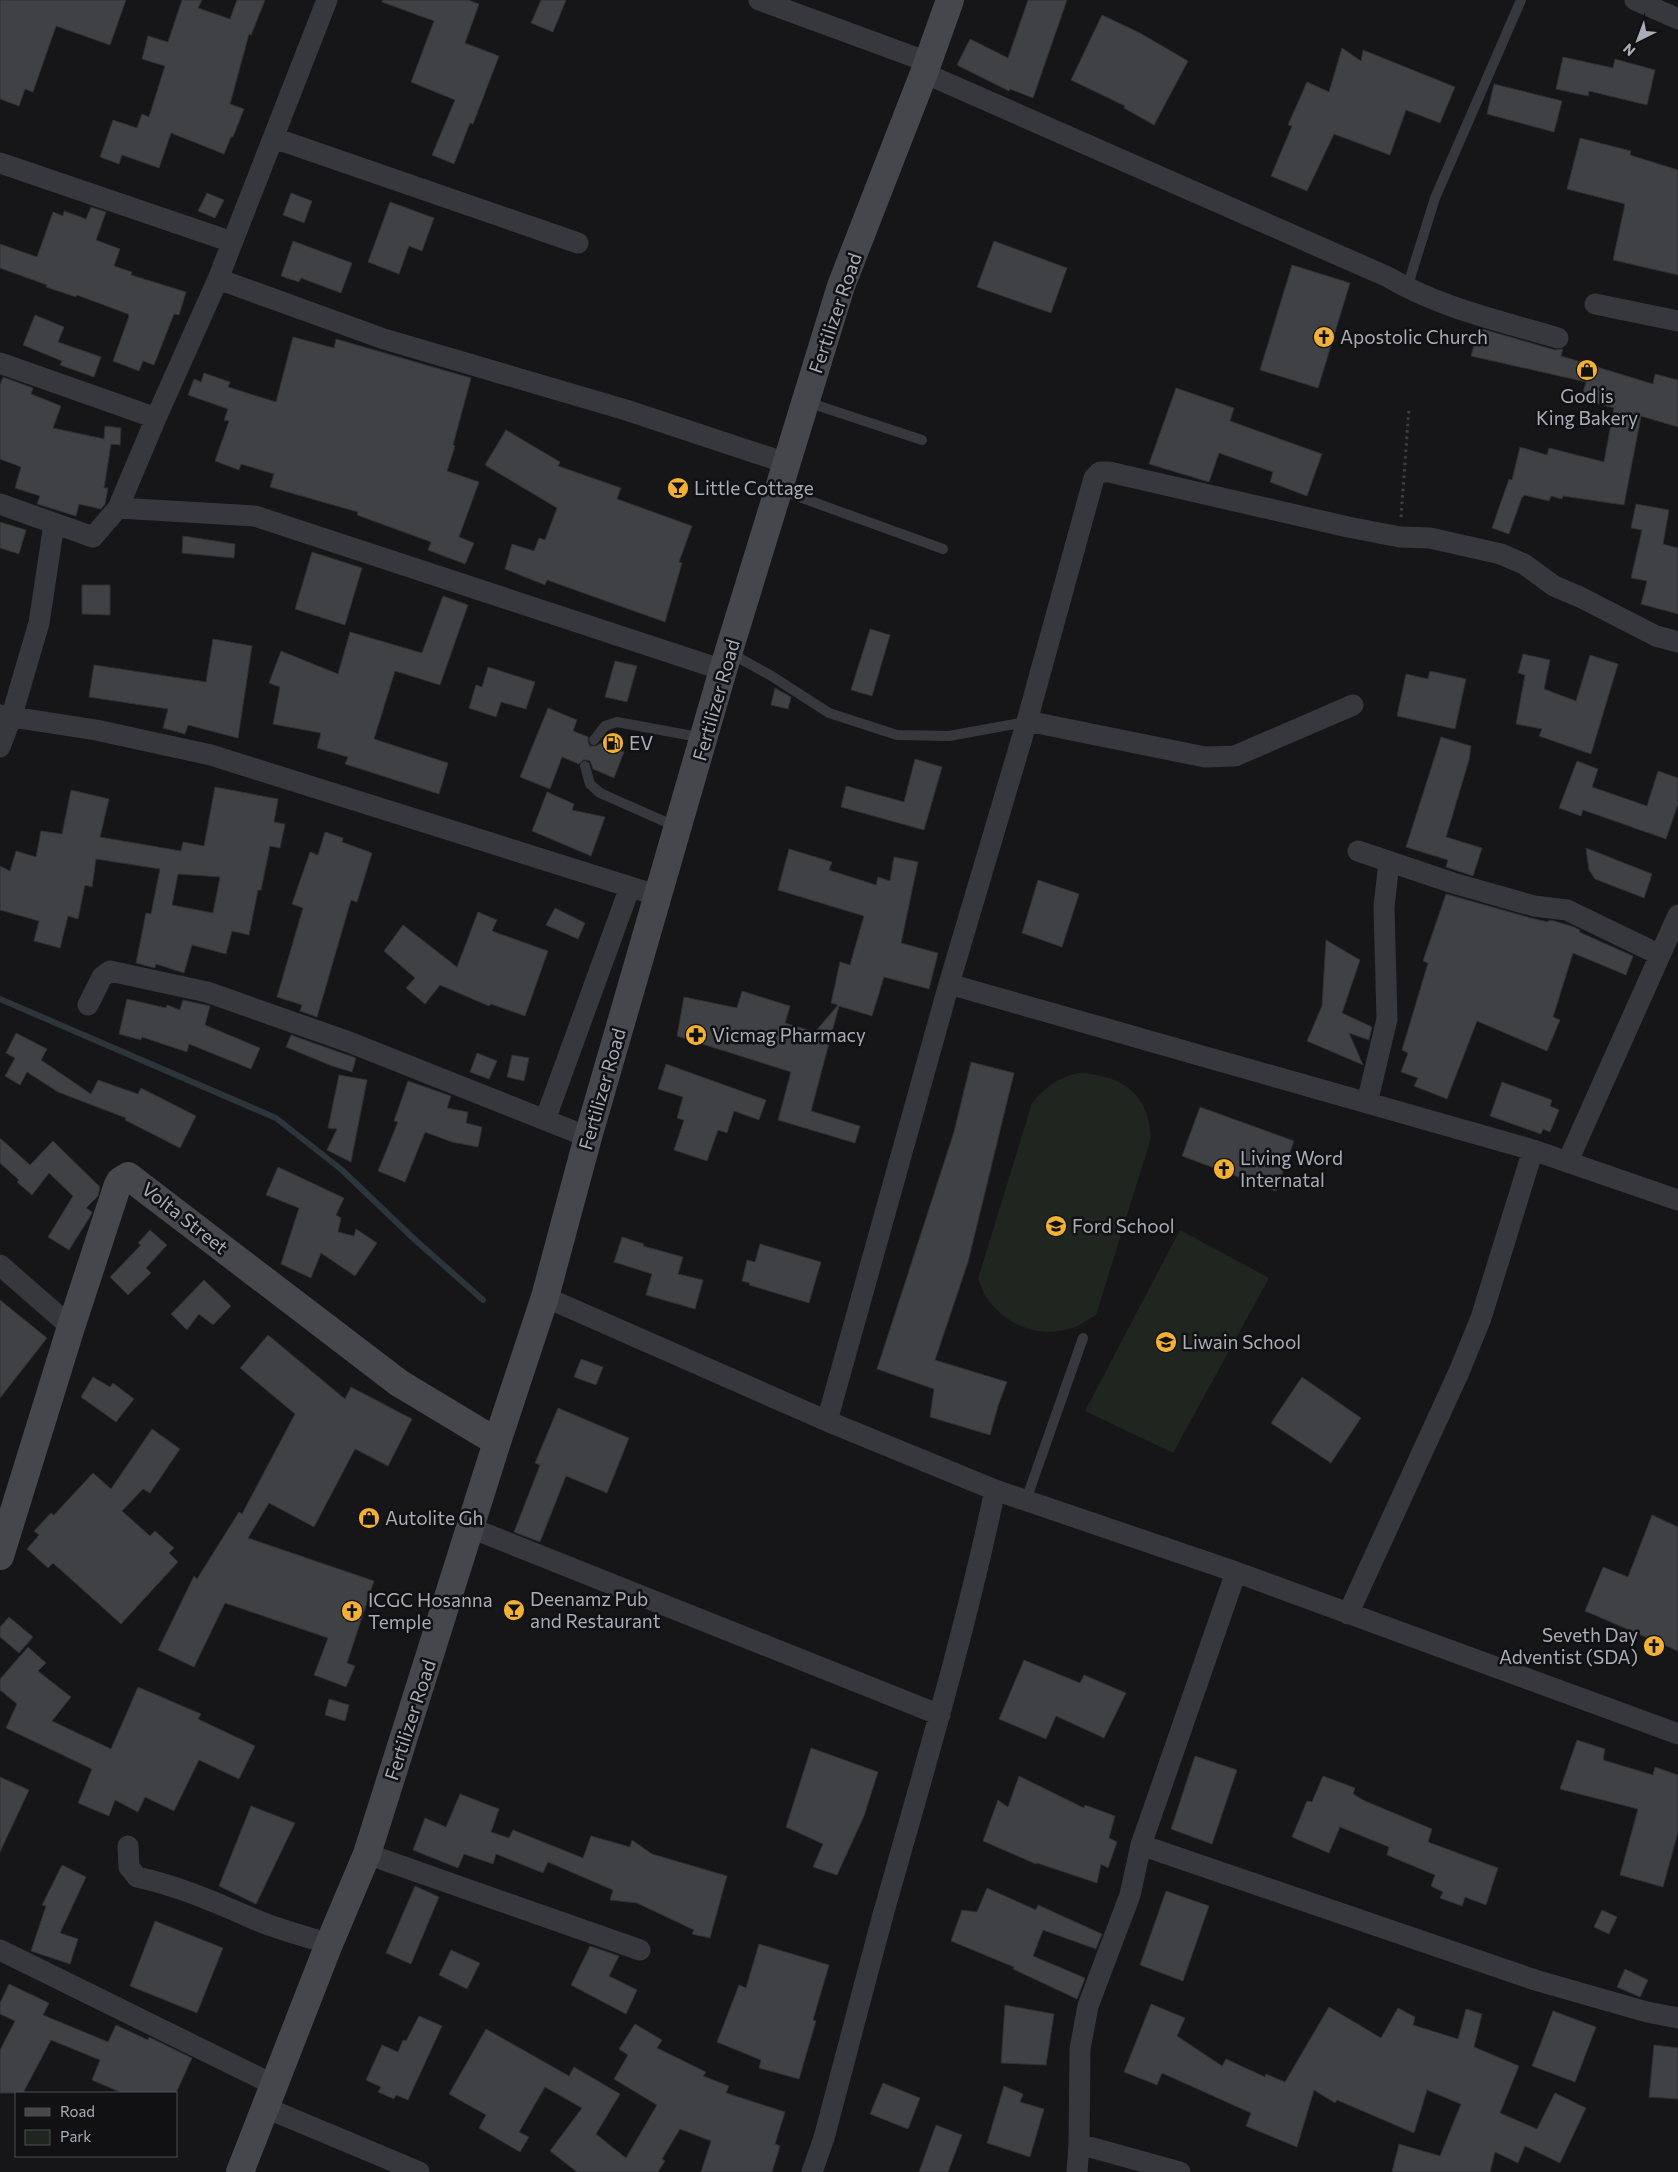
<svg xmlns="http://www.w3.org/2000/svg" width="1678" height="2172" font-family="Commissioner,sans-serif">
  <rect width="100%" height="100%" fill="#161618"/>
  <path fill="#1e261f" d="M1078,1073c30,1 59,11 69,42 2,7 3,16 4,23l-55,177c-8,4 -16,11 -24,13 -33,11 -67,-3 -86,-31 -3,-5 -5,-12 -8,-18l54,-176c16,-18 24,-24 46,-30z
    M1180,1230l89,48 -96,175 -88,-42z"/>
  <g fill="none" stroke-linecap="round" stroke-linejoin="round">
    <path stroke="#2c353c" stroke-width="6" d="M0,999l276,119 66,52 71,68 70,62"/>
  </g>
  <path fill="#404145" stroke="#303034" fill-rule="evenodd" d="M0,0h126l-16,45 -54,-19 -23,66 -8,-3 -6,17 -19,-7z
    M182,0h20l-4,8 32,11 7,-19h28l-14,35 -2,-1 -19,70 14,5 -11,28h-2l-7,17 -53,-21 -12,35 -37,-13 -3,9 -19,-7 13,-37 24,8 5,-14 7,3 16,-51 -23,-7 6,-23 20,6z
    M383,0h85l11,4 -14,39 34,13 -26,68 -3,-1 -16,41 -22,-9 23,-55 -44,-18 23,-61 -52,-19z
    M541,0h25l-13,32 -22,-9z
    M1028,0h39l-34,98 -23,-9 -1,2 -52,-26 13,-26 38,19z
    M1102,15l38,18 48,28 -34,64 -30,-17 1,-2 -54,-26z
    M1342,48l19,13 2,-11 92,37 -15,36 -34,-13 -16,45 -56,-21 -27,57 -36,-15 21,-50 -4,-1 19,-43 22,10z
    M1563,57l50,11 2,-9 40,11 -8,35 -58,-14 -1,5 -32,-7z
    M1494,84l68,17 -8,31 -67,-18z
    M1580,138l51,13 -1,4 48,15v105l-65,-15 12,-56 -58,-15z
    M207,193l17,7 -9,18 -17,-7z
    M291,193l21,8 -8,22 -21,-8z
    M390,202l44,16 -12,33 -13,-5 -10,28 -31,-12z
    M91,207l15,5 -10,28 24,9 -6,17 18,6 -1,3 55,17 -7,23 -5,-1 -20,51 -11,-4 -4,10 -26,-10 16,-45 -1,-2 -51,-19 -1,2 -30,-10 1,-2 -47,-17v-24l37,13 16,-45 10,4 1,-5 22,8z
    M293,241l59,22 -11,30 -40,-15 -2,4 -18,-6z
    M994,241l73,27 -16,45 -74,-26z
    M1292,265l58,18 -32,105 -58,-18z
    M35,315l29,12 -6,15 43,15 -7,20 -34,-12 2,-4 -39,-16z
    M1479,328l76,22 8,-1 -2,7 92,28 2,-10 23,6v47l-37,-11 -17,89 -61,-9 -1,3 -11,-3 -2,5 -25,-6 -1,2h-1l-13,37 -17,-6 17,-49 3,1 8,-33 27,8 2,-7 55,14 10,-54 -33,-9 5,-17 -115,-26z
    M293,337l41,11 2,-9 135,39 -18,67 2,1 -8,25 32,11 -20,55 15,6 -9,21 -37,-14 3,-8 -74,-27 1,-3 -88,-25 4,-13 -33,-10 -2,6 -24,-9 14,-40 -5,-1 4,-11 -40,-14 6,-16 7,3 3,-9 26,9 -2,5 48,15z
    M3,377l30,11 -2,6 30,12 -8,22 51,11 1,-13 16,2 -1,17 -9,-1 -7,44h4l-3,16 -4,5 -22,-5 -3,12 -39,-12 3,-8 -25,-8 6,-21 -21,-8v-74z
    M1176,388l58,20 -4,13 92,33 -15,42 -37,-14 3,-10 -54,-19 -10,29 -60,-18z
    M506,430l54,32 -2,4 63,22 -4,11 75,27 -13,36 3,1 -17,59 -118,-42 -2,5 -40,-16 7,-25 22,7 5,-13 6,2 12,-32 -72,-43z
    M1636,504l33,6 -6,34 15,4v66l-37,-10 6,-23 -16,-3 11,-48 -11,-2z
    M0,522l26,8 -7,24 -19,-6z
    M183,536l52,8 -1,14 -52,-5z
    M312,552l50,16 -17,57 -50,-16z
    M82,585h28v30l-28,-1z
    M443,596l25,9 -28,80 -45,-14 -21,68 74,24 -9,31 -94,-30 3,-7 -31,-9 4,-15 -48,-9 7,-37 -11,-4 12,-32 57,23 12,-42 72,21z
    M870,629l20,6 -18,61 -21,-6z
    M213,639l39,7 -14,92 -50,-13 -3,9 -22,-6 5,-19 -79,-12 5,-32 112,17z
    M1523,654l27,6 -6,29 32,12 14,-46 28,9 -27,90 -52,-18 3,-7 -26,-5 9,-49 -7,-2z
    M615,661l22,5 -10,36 -22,-5z
    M488,667l47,15 -9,27 -25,-7 -5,15 -27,-9 7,-23 6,2z
    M1430,671l36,8 -11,50 -58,-13 9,-42 22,5z
    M775,688l16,9 -3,12 -17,-4z
    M548,708l29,12 -4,11 15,6v5l2,4h6l5,-3 23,9 -10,26 -21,-9 -3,-8 -3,-1h-4l-4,4 -17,-7 -12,32 -30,-12z
    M1441,737l30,9 -2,14 -23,77 36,11 -9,28 -27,-9 2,-7 -42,-13z
    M915,759l27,8 -18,63 -83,-23 5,-21 58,16z
    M1577,761l21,8 -6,18 55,19 11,-35 20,7v26l-12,35 -83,-29 -2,6 -22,-8z
    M215,787l63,12 -4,23 11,2 -5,24 -10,-2 -9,44h-3l-9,45 -17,-4 -6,23 -34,-9 -8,28 -28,-9 -1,4 -19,-5 10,-50 5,1 9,-45 -64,-10 -4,28 -7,-2 -7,34 -10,-3 -8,32 -26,-7 5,-20 -39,-11v-44l10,5 6,-20 20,6 5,-26 21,3 9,-44 38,9 -9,38 81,14 2,-9 21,4zM178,874l42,3 -7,36 -41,-8z
    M547,792l27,12 -2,6 33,7 -14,39 -59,-25z
    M325,832l18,6 -1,4 30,11 -15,49 -6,-2 -34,117 -17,-6 2,-6 -25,-8 26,-89 -11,-4 18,-52 8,3z
    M1586,848l66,26 -8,24 -49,-19 -6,-9z
    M789,849l43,13 -3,8 47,15 2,-8 12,4 4,-24 24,5 -17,81 37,10 -9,36 -45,-12 -12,39 -33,-10 -28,105 49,15 -5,17 -77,-23 13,-48 -114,-36 7,-39 53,11 5,-17 48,15 -5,17 30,9 23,-27 -7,-2 9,-41 10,3 14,-49 -86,-26z
    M1038,880l41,14 -17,53 -40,-14z
    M1446,894l85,24 17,4 1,-2 5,1 20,6 6,3 -1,2 54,24 -7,19 -53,-22 -20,64 7,3 -13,31 -70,-30 -30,78 -33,-13 4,-8 -17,-6 7,-19 -6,-3 26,-87 -5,-2z
    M555,908l30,15 -7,16 -32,-14z
    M478,912l19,8 -5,11 56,20 -23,65 -34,-12 -2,2 -49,-21 -15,19 -19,-16 9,-10 -31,-27 19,-26 54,42z
    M1326,940l34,20 -18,53 30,14 -3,13 -20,-7 14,32 -56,-24 15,-35z
    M127,999l39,9 1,-3 13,5 3,-10 27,6 -5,19 55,23 -9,21 -62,-25 -2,8 -45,-15 -1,3 -22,-6z
    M16,1033l31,16 -6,11 50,34 7,-14 40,14 3,-6 55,28 -16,32 -55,-28 1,-2 -68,-26 -31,-20 -7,13 -15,-9 10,-18 -9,-5z
    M291,1035l65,23 -4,14 -20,-6 -46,-19z
    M477,1053l20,8 -8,18 -19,-7z
    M512,1055l17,3 -5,23 -17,-4z
    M971,1062l43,11 -46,189 -33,98 72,22 -9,24 -8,29 -60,-18 4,-28 -57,-20 77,-237z
    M666,1064l100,36 -7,20 -25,-9 -7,22 -9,-3 -11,31 -33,-11 10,-30 -7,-2 6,-21 -25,-8z
    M339,1075l28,5 -16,82 -24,-12 10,-21 -9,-1z
    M408,1081l43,15 -4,12 21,4 -2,11 16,4 -4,20 -26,-5 -27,-10 -20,50 -27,-11 20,-49 -4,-1z
    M1502,1082l50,18 -2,6 9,4 -9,22 -7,-3 -2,5 -51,-18z
    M1200,1107l94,34 -18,50 -94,-35z
    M0,1138l30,27 23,-24 47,46 -2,9 -12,12 6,4 -1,3 -22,35 -21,-13 25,-41 -24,-23 -17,22 -15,-13 2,-2 -19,-17z
    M278,1167l66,31 -8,17 5,3 -3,14 16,4 2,-7 21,14 -22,33 -34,-23 -10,25 -30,-14 18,-56 -33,-13z
    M150,1230l17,15 -21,23 5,5 -23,22 -18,-18 31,-32 -3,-2z
    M622,1237l22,7 -1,2 40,11 -5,17 25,6 -8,29 -49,-14 6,-21 -38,-12z
    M760,1244l61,18 -12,41 -60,-18 1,-2 -8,-2 5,-21 8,2z
    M204,1280l27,26 -18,19 -14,-11 -12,16 -16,-16z
    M0,1300l47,38 -47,60z
    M268,1335l77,64 6,-12 61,32 -24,47 -33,-17 -41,78 -45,-24 -21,35 126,43 -27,82 8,3 -9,21 -32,-12 14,-37 -103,-35 -31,64 -36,-17 36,-74 3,3 42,-67 3,2 53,-100 -55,-46z
    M581,1359l22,8 -7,18 -22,-8z
    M93,1377l17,10 3,-4 21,16 -18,23 -35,-25z
    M1302,1377l59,41 -30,45 -60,-40z
    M558,1408l71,30 -22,55 -41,-17 -26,66 -26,-10 26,-67 -5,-2z
    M152,1429l28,20 -30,44 -7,-4 -21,22 28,25 5,-5 19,17 -5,5 9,9 -57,62 -68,-61 -5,5 -21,-19 12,-14 -5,-4 17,-18 3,2 39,-42 18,16z
    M1652,1515l26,12v124l-93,-40 18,-44 25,10z
    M9,1617l24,20 -14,16 -19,-16v-10z
    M28,1647l18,16 -8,8 33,26 -19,24 59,28 27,-62 63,27 -3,5 57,27 -16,33 -40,-19 -25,51 -29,-14 -7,15 -23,-12 -6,16 -31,-13 14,-34 -86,-41 11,-24 -17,-14v-11z
    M1024,1660l56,23 4,-8 42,18 -22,45 -48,-22 -10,23 -47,-20z
    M329,1699l20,6 -4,16 -20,-6z
    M1577,1740l28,9 -2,11 50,15 2,-8 23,8v57l-15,55 -43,-12 18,-66 -78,-20z
    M811,1748l67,24 -14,44 -27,59 -24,-8 10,-23 -37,-17z
    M1195,1756l42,14 -25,74 -41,-15z
    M1019,1776l65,32 1,-3 30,11 -6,22 8,4 -9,26 -7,-4 -4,19 -60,-20 -1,1 -53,-23 15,-41 10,7z
    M1323,1776l32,12 -2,6 12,7 67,28 -4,13 70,26 -12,37 -21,-8 -3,9 -22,-8 3,-6 -12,-6 4,-11 -48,-20 2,-8 -49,-20 -11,26 -37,-16 15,-36 5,1z
    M0,1777l29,13 -29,62z
    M460,1794l39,15 -8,23 18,6 4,-8 70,28 8,-22 39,11 2,-7 20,14 75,22 -17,62 -18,-4 2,-4 -57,-27 -27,-3 3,-10 -65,-28 -5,11 -47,-19 -3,10 -29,-10 -6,14 -45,-18 12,-32 21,9z
    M251,1806l44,17 -39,81 -37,-18z
    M62,1865l24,12 -26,56 18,6 -8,25 -39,-13 15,-45 -4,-1z
    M415,1886l24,11 -28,67 -25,-11z
    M987,1888l49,22 2,-5 64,29 -6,15 -53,-19 -10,26 52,22 -8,21 -64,-30 1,-2 -63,-26 11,-31 15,2z
    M1166,1891l43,15 -26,75 -43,-16z
    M1602,1910l15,7 -8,17 -15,-7z
    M155,1921l68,27 -26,65 -67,-27z
    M759,1944l70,21 -16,55 3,1 -17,58 -40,-11 2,-8 -44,-18 22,-57 7,3z
    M590,1946l29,10 -10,20 28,14 -11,24 -55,-29z
    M451,1950l29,13 -13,26 -28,-14z
    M1625,1969l23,11 -8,17 -23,-10z
    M9,1984l40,19 -6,12 65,27 8,-17 32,15 1,-3 43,21 -16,35h-54l-30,-13 8,-20 -49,-20 -28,53h-23v-43l15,-29 -15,-7v-11z
    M1151,2004l34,14 -8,18 45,30 4,-7 39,18 1,-3 19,8 44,-75 52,31 17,-30 17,9 -2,8 45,14 8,-30 16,5 -8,33 45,19 -19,47 37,16 18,-36 31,15 -26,55 -35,-17 -7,17 -23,-11 -5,20h-98l7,-28 41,12 21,-52 -34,-14 -13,43 -77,-33 -2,3 -21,-13 -17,57 -51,-21 5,-13 -89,-40 -5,12 -33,-13z
    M1005,2005l49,9 -8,51 -45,-2z
    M1553,2011l43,16 -21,55 -43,-16z
    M419,2016l23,10 -34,74 -12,-5 -2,4 -16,-7 3,-5 -15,-7 16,-35 16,7 5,-12 3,1z
    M635,2024l27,16 -5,8 49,24 -3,4 26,10 -3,7 59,19 -10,32 5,2 -8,26h-71l10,-31 -31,-12 -18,30 3,2 -7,11h-81l-27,-21 32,-43 -37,-21 -26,45 10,5 -9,15 -41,-24 7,-13 -37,-21 37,-65 83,47 5,-9 46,27 -24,40 30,24 31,-53 -43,-26 14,-24 -9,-6z
    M1654,2045l24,3v51l-29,-2z
    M883,2083l37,15 -12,31 -38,-15z
    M1004,2086l19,8 -3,8 24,7 -14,48 -43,-14z
    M936,2125l26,10 -14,37h-29z"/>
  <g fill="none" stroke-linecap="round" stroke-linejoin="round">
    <path stroke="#3d3f44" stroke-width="3" stroke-dasharray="2.5 4" stroke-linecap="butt" d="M1401,517l8,-109"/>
    <path stroke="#37383d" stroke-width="10" d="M1407,288l28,-90 86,-198
      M807,402l115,38
      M780,490l163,59
      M730,653l40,22 59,38 68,22 52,1 77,-14
      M594,740l11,-14 12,-4 87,16
      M585,766l5,18 10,9 77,34
      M1026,1500l57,-162"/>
    <path stroke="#37383d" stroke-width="21" d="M327,0l-109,279 166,60 242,71 160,53
      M759,0l169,62
      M1635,0l43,19
      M924,73l464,204c52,31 113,44 170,61
      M274,138l304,105
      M0,163l232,79
      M218,279l-62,139 -38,90 137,8 468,154
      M1595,304l83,17
      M0,363l156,55
      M0,504l93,33 25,-29
      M0,715l96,15 115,25 448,141
      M1027,721l178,36 30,-1 118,-51
      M0,747l12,-32 27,-92 15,-99
      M1358,851l95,32 81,23 33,4 93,45
      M949,984l584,166 145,50
      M88,1005l14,-28 8,-6 97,21 142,50 239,95
      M1367,1103l20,-84 -3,-112 5,-45
      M545,1120l85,-233
      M1568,1161l110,-246
      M0,1265l71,62
      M545,1297l282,124 168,69 241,82 442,162
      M827,1421l122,-437 78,-263 67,-243 6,-6h9l239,55 52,10 30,1 71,16 23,10 30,22 26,11 76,39 22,6
      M471,1528l469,187
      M1348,1614l111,-242 22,-54 52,-168
      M1141,1845l394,135 112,32 31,6
      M128,1846l1,21 8,10c42,9 80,26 119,43 23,10 49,16 73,24
      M367,1854l273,96
      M0,1950l274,135
      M264,2107l155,65
      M1079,2144l101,28
      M812,2172l12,-34c20,-75 39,-149 59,-223 40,-142 82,-282 112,-425
      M1077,2172l2,-28 1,-95 8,-43 42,-111 11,-50 95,-273"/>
    <path stroke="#45474d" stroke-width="28" d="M0,1556l71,-229 46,-140 3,-6 8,-5 271,207 98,59
      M240,2172l89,-228 38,-90 130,-412 48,-145 43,-160 135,-467 118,-384 83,-213 26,-73"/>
  </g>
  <defs>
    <g id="church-disc" transform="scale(1.125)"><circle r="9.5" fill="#f2b134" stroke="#111113"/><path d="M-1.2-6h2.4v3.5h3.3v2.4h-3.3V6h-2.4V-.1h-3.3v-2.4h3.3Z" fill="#111"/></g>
    <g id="shop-disc" transform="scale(1.125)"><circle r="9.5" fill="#f2b134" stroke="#111113"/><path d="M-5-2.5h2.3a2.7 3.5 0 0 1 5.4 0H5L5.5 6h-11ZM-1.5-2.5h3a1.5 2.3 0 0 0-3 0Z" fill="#111"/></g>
    <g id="bar-disc" transform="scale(1.125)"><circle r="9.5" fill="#f2b134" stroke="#111113"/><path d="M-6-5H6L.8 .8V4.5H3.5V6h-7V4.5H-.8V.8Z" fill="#111"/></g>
    <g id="fuel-disc" transform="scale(1.125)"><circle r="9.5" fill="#f2b134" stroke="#111113"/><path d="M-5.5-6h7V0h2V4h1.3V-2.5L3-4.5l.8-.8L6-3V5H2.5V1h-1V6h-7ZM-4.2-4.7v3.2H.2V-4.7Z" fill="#111"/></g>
    <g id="pharmacy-disc" transform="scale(1.125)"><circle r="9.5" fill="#f2b134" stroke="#111113"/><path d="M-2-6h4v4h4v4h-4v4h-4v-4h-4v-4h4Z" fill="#111"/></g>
    <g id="school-disc" transform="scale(1.125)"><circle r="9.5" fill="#f2b134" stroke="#111113"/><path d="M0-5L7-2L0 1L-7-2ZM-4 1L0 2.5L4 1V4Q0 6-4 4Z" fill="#111"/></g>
  </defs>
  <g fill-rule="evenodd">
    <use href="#church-disc" x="1324" y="337"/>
    <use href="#shop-disc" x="1587" y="370"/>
    <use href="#bar-disc" x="678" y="488"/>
    <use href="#fuel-disc" x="613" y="743"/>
    <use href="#pharmacy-disc" x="696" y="1035"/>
    <use href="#church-disc" x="1224" y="1169"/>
    <use href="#school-disc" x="1056" y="1226"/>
    <use href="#school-disc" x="1166" y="1342"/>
    <use href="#shop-disc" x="369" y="1518"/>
    <use href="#bar-disc" x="514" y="1610"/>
    <use href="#church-disc" x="352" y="1611"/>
    <use href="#church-disc" x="1654" y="1646"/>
  </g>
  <g text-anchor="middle" stroke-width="5" stroke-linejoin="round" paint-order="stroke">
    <g font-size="19" fill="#a8adb8" stroke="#111113">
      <text transform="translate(835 313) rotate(-71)" y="7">Fertilizer Road</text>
      <text transform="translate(716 700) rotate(-74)" y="7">Fertilizer Road</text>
      <text transform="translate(602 1089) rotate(-74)" y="7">Fertilizer Road</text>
      <text transform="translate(185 1218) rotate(38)" y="7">Volta Street</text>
      <text transform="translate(410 1720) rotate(-72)" y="7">Fertilizer Road</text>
    </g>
    <g font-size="19" fill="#a8adb8" stroke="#111113" text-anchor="start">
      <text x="1340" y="344">Apostolic Church</text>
      <text x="1587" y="403" text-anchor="middle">God is<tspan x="1587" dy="22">King Bakery</tspan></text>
      <text x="694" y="495">Little Cottage</text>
      <text x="629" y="750">EV</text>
      <text x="712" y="1042">Vicmag Pharmacy</text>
      <text x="1240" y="1165">Living Word<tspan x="1240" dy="22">Internatal</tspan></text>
      <text x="1072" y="1233">Ford School</text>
      <text x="1182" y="1349">Liwain School</text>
      <text x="385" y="1525">Autolite Gh</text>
      <text x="530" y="1606">Deenamz Pub<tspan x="530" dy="22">and Restaurant</tspan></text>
      <text x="368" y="1607">ICGC Hosanna<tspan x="368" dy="22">Temple</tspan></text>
      <text x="1638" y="1642" text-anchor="end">Seveth Day<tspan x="1638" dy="22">Adventist (SDA)</tspan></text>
    </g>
  </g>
  <rect x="15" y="2092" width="162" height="65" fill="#111113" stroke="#4d4f55"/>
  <rect x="25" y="2108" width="25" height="8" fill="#45474d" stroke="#4d4f55"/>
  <text x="60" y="2117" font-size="15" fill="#a8adb8">Road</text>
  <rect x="25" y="2130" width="25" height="15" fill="#1e261f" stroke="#4d4f55"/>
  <text x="60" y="2142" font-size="15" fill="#a8adb8">Park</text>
  <g transform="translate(1638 40) rotate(222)" stroke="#111113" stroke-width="4" paint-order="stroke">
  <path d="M0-4L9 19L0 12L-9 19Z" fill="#a8adb8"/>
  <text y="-8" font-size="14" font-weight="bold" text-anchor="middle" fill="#a8adb8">N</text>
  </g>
</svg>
